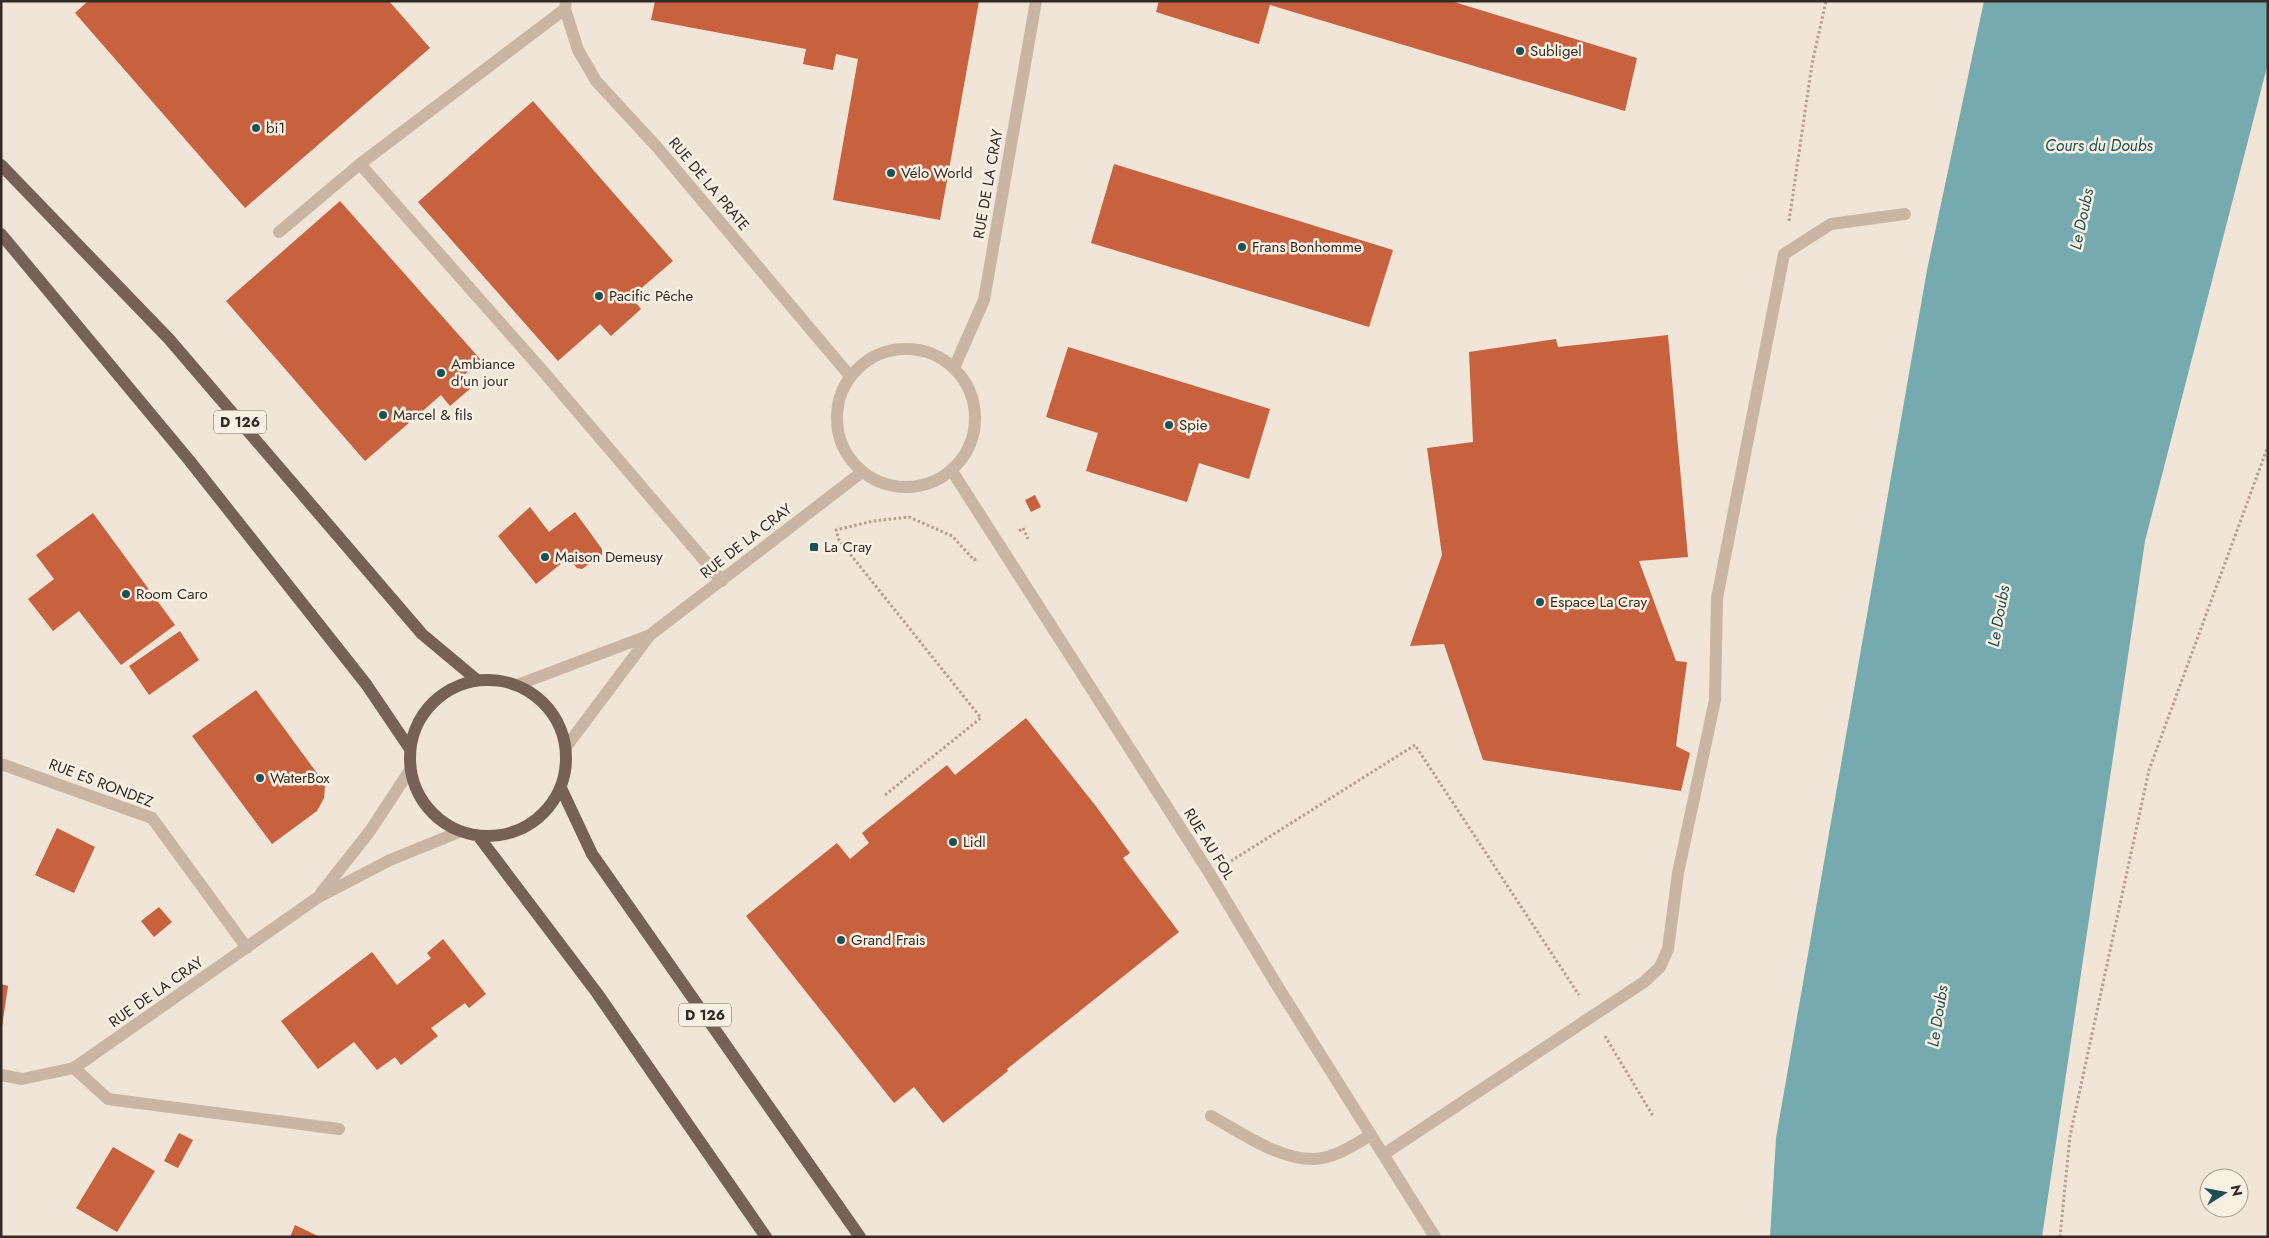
<svg xmlns="http://www.w3.org/2000/svg" width="2269" height="1238" font-family="Jost,sans-serif">
  <rect width="100%" height="100%" fill="#f1e5d7"/>
  <path fill="#75abae" d="M1984,1h284v62l-123,478 -103,696h-272l6,-99 151,-868z"/>
  <path fill="#c8613e" d="M88,1h301l41,47 -185,160 -170,-195z
    M655,1h324l-39,219 -107,-20 25,-141 -22,-5 -3,16 -30,-6 3,-15 -155,-29z
    M1159,1h292l186,57 -12,53 -355,-106 -11,39 -103,-32z
    M533,101l140,160 -42,36 10,12 -30,27 -11,-12 -42,37 -140,-159z
    M1114,164l279,86 -24,77 -278,-84z
    M340,201l141,159 -19,17 9,11 -21,18 -9,-11 -76,66 -139,-160z
    M1668,335l20,222 -49,4 37,100 11,1 -11,84 14,7 -9,38 -198,-31 -39,-116 -34,2 32,-91 -15,-107 46,-6 -4,-90 87,-13 2,8z
    M1068,347l202,62 -21,70 -50,-16 -12,39 -101,-31 12,-38 -52,-16z
    M1035,495l6,12 -10,5 -6,-12z
    M530,507l19,25 26,-20 27,37v6l-20,14 -5,-1 -9,-10 -32,26 -38,-48z
    M93,513l82,112 -54,40 -42,-54 -26,20 -25,-32 26,-20 -18,-24z
    M180,631l19,29 -50,35 -20,-29z
    M256,690l66,90 3,7 -1,11 -7,13 -45,33 -80,-108z
    M1026,718l69,87 35,48 -7,5 56,74 -172,137 1,2 -65,52 -29,-36 -20,16 -148,-187 91,-73 13,16 19,-16 -7,-10 85,-68 8,10z
    M57,828l38,19 -21,46 -39,-18z
    M159,907l13,15 -18,15 -13,-16z
    M443,939l43,55 -17,14 -4,-5 -34,25 7,8 -37,29 -6,-8 -18,13 -23,-28 -36,27 -37,-48 91,-69 25,33 34,-27 -4,-5z
    M1,984l7,2 -6,41h-1z
    M179,1133l14,7 -15,28 -14,-7z
    M113,1147l42,24 -38,61 -41,-24z
    M295,1225l25,12h-30z"/>
  <g fill="none" stroke-linecap="round" stroke-linejoin="round">
    <path stroke="#b59f8d" stroke-width="3" stroke-dasharray="2.5 2.5" stroke-linecap="butt" d="M1789,221l23,-157 14,-63
      M1019,531l4,-3 5,11
      M885,795l96,-77 -142,-178 -3,-10 37,-9 36,-4 43,19 22,24 4,-2
      M1231,861l184,-116 164,250
      M1605,1036l48,80
      M2060,1237l10,-101 79,-366 119,-324"/>
    <path stroke="#c9b5a3" stroke-width="12" d="M360,164l182,206 180,211
      M279,232l81,-68 205,-155
      M74,1068l34,31 231,30
      M1211,1116c31,17 66,43 103,43 20,0 41,-15 57,-24
      M1384,1154l260,-172 16,-15 8,-18 10,-76 37,-173 2,-102 67,-344 47,-30 74,-10"/>
    <path stroke="#c9b5a3" stroke-width="12" d="M566,1l-1,8 13,41 18,31 61,66 193,229
      M837 418a69 69 0 1 1 138 0a69 69 0 1 1-138 0Z
      M954,368l30,-68 52,-299
      M952,471l258,403 68,113 157,250
      M517,685l133,-50 212,-163
      M566,747l84,-112
      M1,764l151,54 95,130
      M321,893l49,-62 40,-61
      M1,1075l21,4 52,-11 243,-170 73,-38 69,-28"/>
    <path stroke="#766156" stroke-width="12" d="M1,165l168,174 253,295 55,46
      M1,234l188,226 177,224 44,65
      M410 758a78 78 0 1 1 156 0a78 78 0 1 1-156 0Z
      M561,788l31,66 268,383
      M479,837l118,156 169,244"/>
  </g>
  <g fill="#1a5155" stroke="#f9efe3" stroke-width="2">
    <circle cx="1520" cy="51" r="5"/>
    <circle cx="256" cy="128" r="5"/>
    <circle cx="891" cy="173" r="5"/>
    <circle cx="1242" cy="247" r="5"/>
    <circle cx="599" cy="296" r="5"/>
    <circle cx="441" cy="373" r="5"/>
    <circle cx="383" cy="415" r="5"/>
    <circle cx="1169" cy="425" r="5"/>
    <rect x="809" y="542" width="10" height="10" rx="2.5"/>
    <circle cx="545" cy="557" r="5"/>
    <circle cx="126" cy="594" r="5"/>
    <circle cx="1540" cy="602" r="5"/>
    <circle cx="260" cy="778" r="5"/>
    <circle cx="953" cy="842" r="5"/>
    <circle cx="841" cy="940" r="5"/>
  </g>
  <g text-anchor="middle" stroke-width="5" stroke-linejoin="round" paint-order="stroke">
    <g fill="#f9efe3" stroke="#6f655e" stroke-width="1">
      <rect x="214" y="410.5" width="52" height="23" rx="4"/>
      <rect x="679" y="1003.5" width="52" height="23" rx="4"/>
    </g>
    <g font-size="14" font-weight="bold" fill="#342a25">
      <text x="240" y="427">D 126</text>
      <text x="705" y="1020">D 126</text>
    </g>
    <g font-size="15" fill="#342a25" stroke="#f9efe3" text-anchor="start">
      <text x="1530" y="56">Subligel</text>
      <text x="266" y="133">bi1</text>
      <text x="901" y="178">Vélo World</text>
      <text x="1252" y="252">Frans Bonhomme</text>
      <text x="609" y="301">Pacific Pêche</text>
      <text x="451" y="369">Ambiance<tspan x="451" dy="17">d'un jour</tspan></text>
      <text x="393" y="420">Marcel &amp; fils</text>
      <text x="1179" y="430">Spie</text>
      <text x="824" y="552">La Cray</text>
      <text x="555" y="562">Maison Demeusy</text>
      <text x="136" y="599">Room Caro</text>
      <text x="1550" y="607">Espace La Cray</text>
      <text x="270" y="783">WaterBox</text>
      <text x="963" y="847">Lidl</text>
      <text x="851" y="945">Grand Frais</text>
    </g>
    <g font-size="15" fill="#342a25" stroke="#f9efe3">
      <text transform="translate(709 184) rotate(50)" y="5">RUE DE LA PRATE</text>
      <text transform="translate(988 184) rotate(-80)" y="5">RUE DE LA CRAY</text>
      <text transform="translate(746 541) rotate(-38)" y="5">RUE DE LA CRAY</text>
      <text transform="translate(101 783) rotate(21)" y="5">RUE ES RONDEZ</text>
      <text transform="translate(1209 844) rotate(58)" y="5">RUE AU FOL</text>
      <text transform="translate(156 992) rotate(-35)" y="5">RUE DE LA CRAY</text>
    </g>
    <g font-size="16" font-style="italic" fill="#1a5155" stroke="#f9efe3">
      <text x="2099" y="151">Cours du Doubs</text>
      <text transform="translate(2081 219) rotate(-78)" y="6">Le Doubs</text>
      <text transform="translate(1998 616) rotate(-80)" y="6">Le Doubs</text>
      <text transform="translate(1937 1016) rotate(-81)" y="6">Le Doubs</text>
    </g>
  </g>
  <rect width="2269" height="1238" fill="none" stroke="#342a25" stroke-width="5"/>
  <g transform="translate(2224 1193) rotate(79)"><circle r="24" fill="#f9efe3" stroke="#aaa097"/>
  <path d="M0-4L9 19L0 12L-9 19Z" fill="#1a5155"/>
  <text y="-8" font-size="14" font-weight="bold" text-anchor="middle" fill="#342a25">N</text>
  </g>
</svg>
